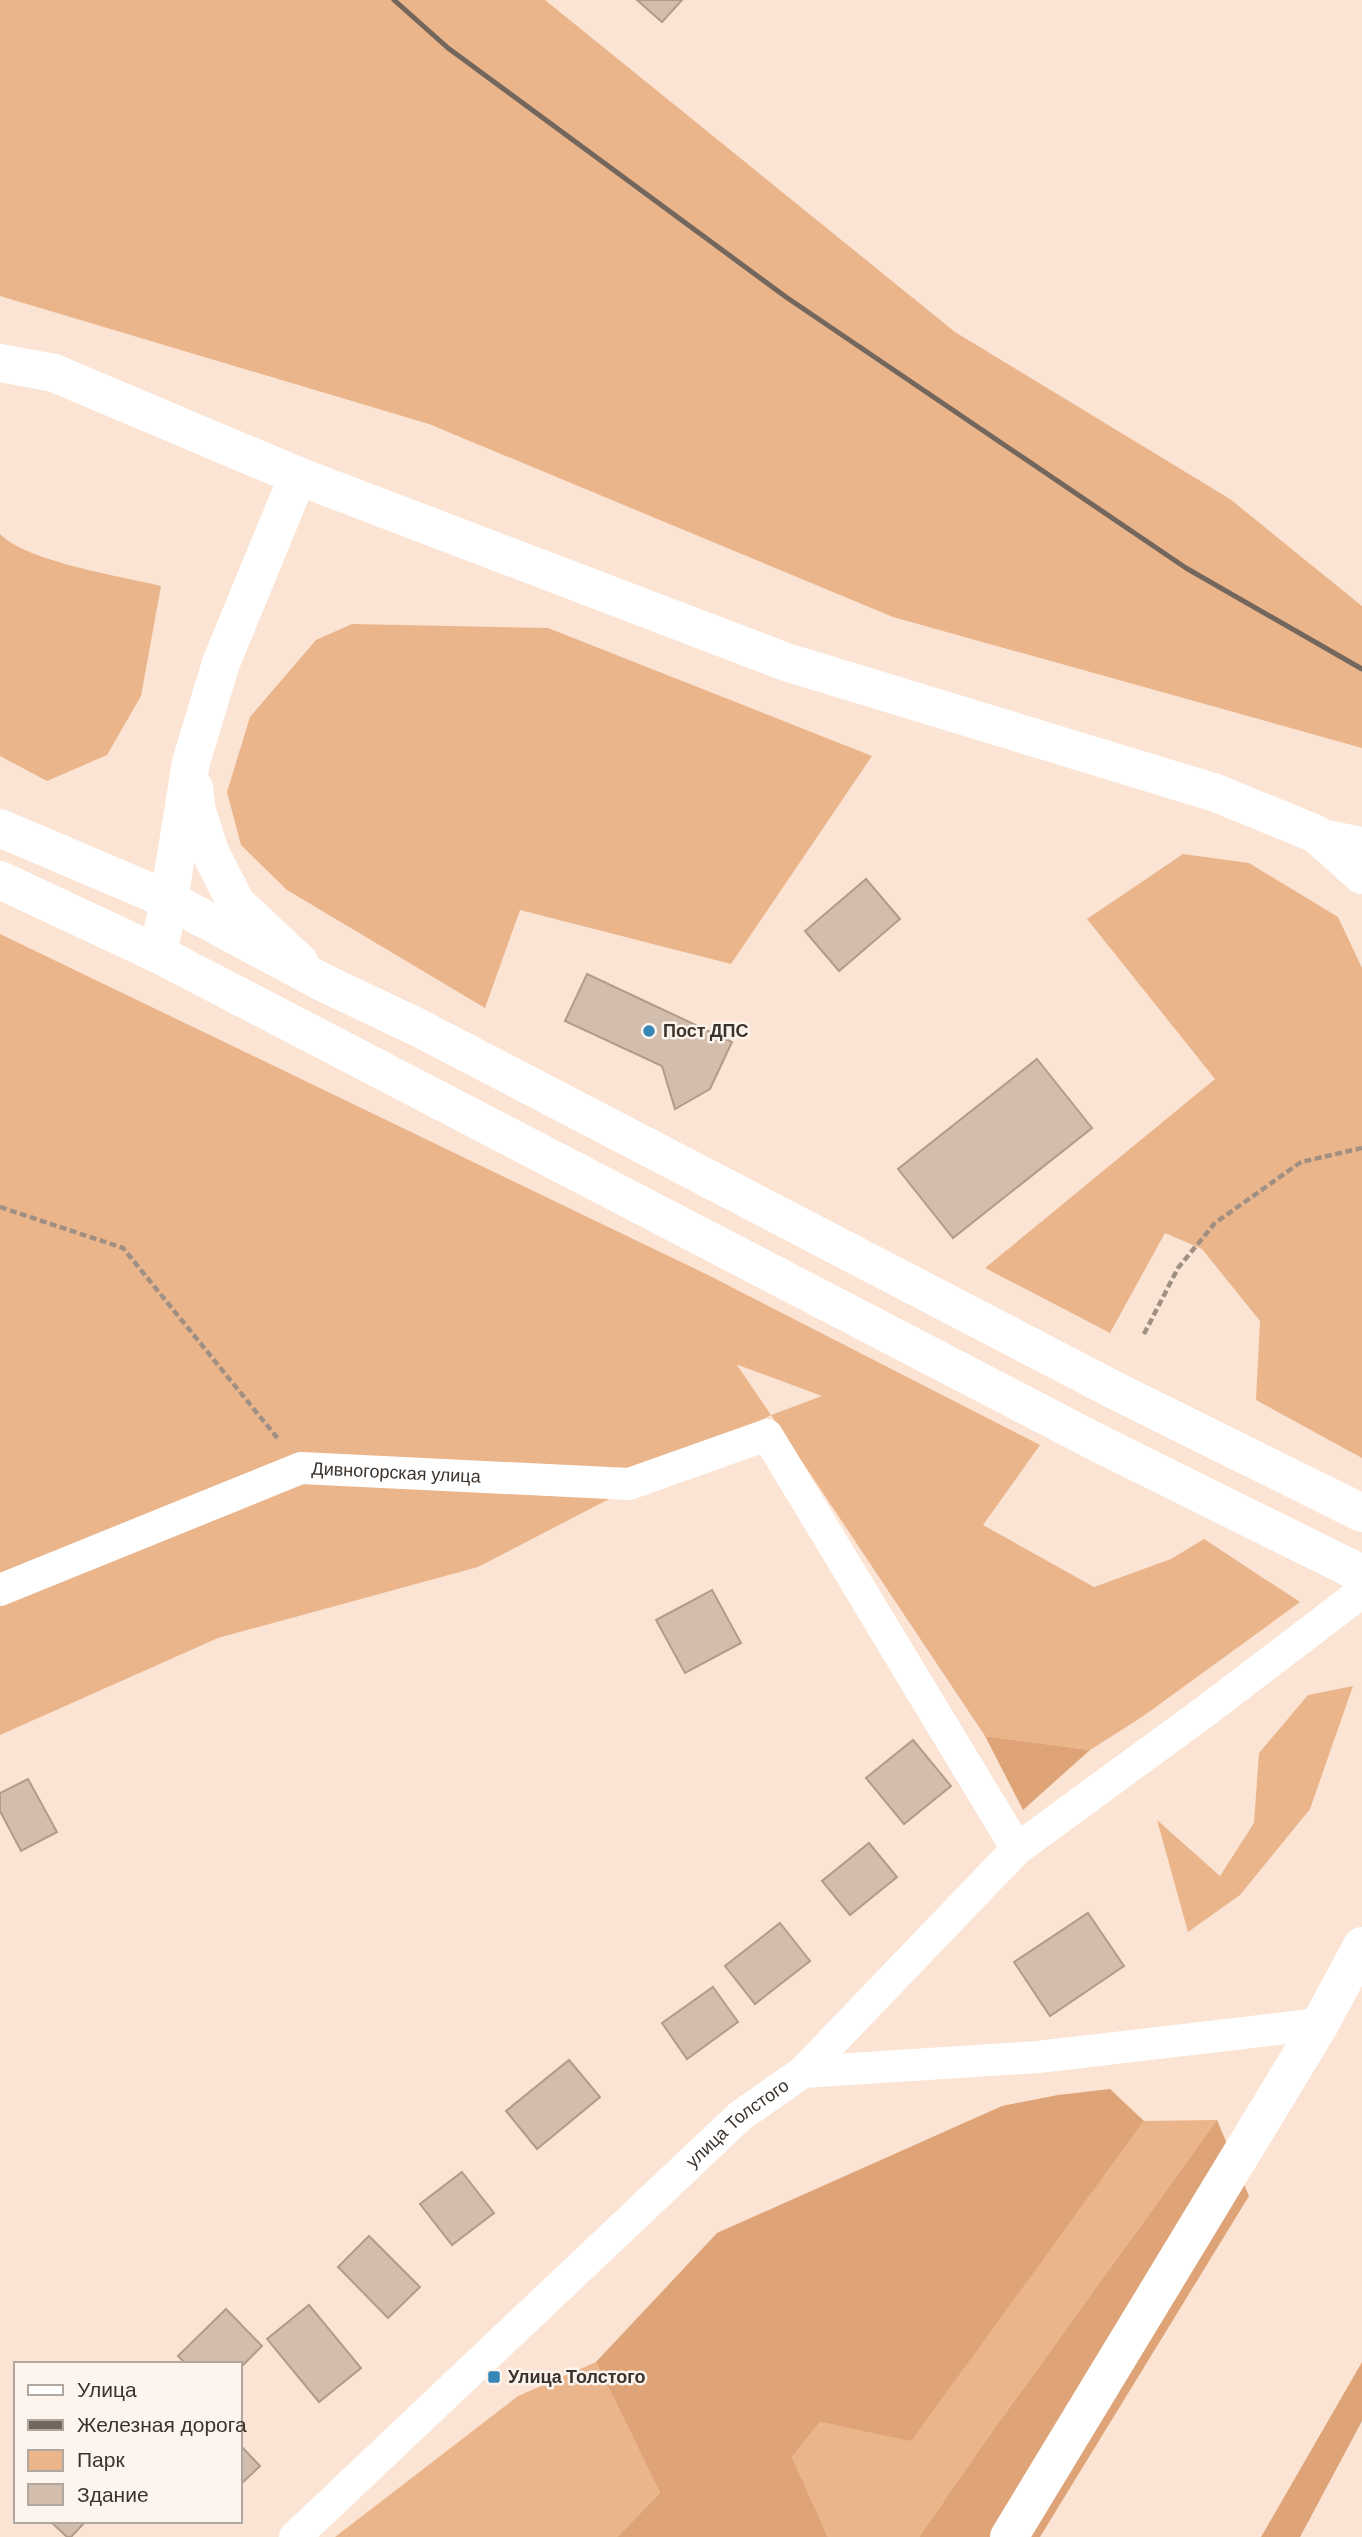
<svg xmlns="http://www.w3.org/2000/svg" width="1362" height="2537" font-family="'DM Sans',sans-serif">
  <rect width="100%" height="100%" fill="#fbe4d3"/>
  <path fill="#ebb58c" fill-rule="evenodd" d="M0,0h545l410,332 275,167 132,107v142l-469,-131 -464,-193 -429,-128z
    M0,534c27,28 121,42 161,52l-20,110 -34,59 -60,26 -47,-25z
    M352,624l196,4 324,128 -141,208 -211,-54 -35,98 -198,-118 -46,-45 -14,-53 23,-75 66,-77z
    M1183,854l66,9 89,54 24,51v490l-106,-58 4,-79 -58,-72 -37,-16 -55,100 -125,-65 230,-189 -128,-160z
    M0,934l708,341 332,170 -57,80 111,62 77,-28 33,-20 96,63 -158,115 -52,33 -105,-14 -214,-321 -293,152 -260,71 -218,97zM737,1365h1l84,31 -51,19z
    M1353,1686l-43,123 -70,86 -52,37 -31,-112 63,56 34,-53 5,-70 49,-58z
    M1217,2120l-233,323 -65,94h-91l-36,-80 28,-35 91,18 233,-319z
    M596,2362l64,131 -43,44h-282l183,-141z"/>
  <path fill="#dea477" d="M985,1736l105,14 -67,60z
    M1110,2089l34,32 -233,320 -91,-19 -28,35 36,80h-211l43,-44 -64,-131 121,-129 285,-127 56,-11z
    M1217,2120l32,76 -209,341h-121l65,-94z
    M1362,2362v59l-62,116h-39z"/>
  <path fill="#d3bdad" stroke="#b19c8c" stroke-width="2" d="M637,0h45l-20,22z
    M866,879l34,40 -61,52 -34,-40z
    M587,974l145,68 -22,47 -35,20 -13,-43 -97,-45z
    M1037,1059l55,69 -139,110 -55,-69z
    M712,1590l29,53 -56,30 -29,-53z
    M913,1740l38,46 -47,38 -38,-46z
    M28,1779l29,53 -36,19 -21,-40v-18z
    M869,1843l28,34 -47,38 -28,-34z
    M1088,1913l36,53 -74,50 -36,-54z
    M780,1923l30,38 -55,43 -30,-38z
    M713,1987l25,35 -51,37 -25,-36z
    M569,2060l31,37 -63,52 -31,-38z
    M462,2172l32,41 -42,32 -32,-41z
    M369,2236l51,51 -32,31 -50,-51z
    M309,2305l52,63 -42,34 -52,-63z
    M226,2309l36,37 -22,22v-4h-54l-8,-8z
    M240,2445l20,21 -20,19z
    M50,2521h36l-15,16h-4z"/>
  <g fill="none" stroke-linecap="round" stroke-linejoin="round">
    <path stroke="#a09084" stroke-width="4.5" stroke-dasharray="7 3.5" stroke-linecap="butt" d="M0,1207l123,41 156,192
      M1144,1334l34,-66 37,-45 86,-61 61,-14"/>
    <g stroke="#fff" stroke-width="32">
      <path d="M1316,834l46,9"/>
      <path id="s1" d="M0,1590l301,-122 328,16 138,-49 250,414"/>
      <path d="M803,2072l214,-223 186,-136 159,-121"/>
      <path id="s2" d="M295,2537l445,-421 63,-44 235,-15 282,-33"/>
    </g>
    <path stroke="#fff" stroke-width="38" d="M0,363l54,10 244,103 488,186 430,131 100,41 46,41
      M194,788l3,23 13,41 26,51 63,59
      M158,954l11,-54 22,-138 30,-99 77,-187
      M1009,2537l311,-513 42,-78"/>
    <path stroke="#fff" stroke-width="38" d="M0,828l169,72 153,82 95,45 701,365 244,121
      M0,880l158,74 938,488 266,132"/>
    <path stroke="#73665c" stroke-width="5" d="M394,0l54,48 338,249 400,271 176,101"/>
  </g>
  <g fill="#3687b8" stroke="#fdf4ed" stroke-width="2.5">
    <circle cx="649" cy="1031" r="7"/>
    <rect x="487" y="2370" width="14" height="14" rx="3.5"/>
  </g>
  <g text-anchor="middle" stroke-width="5" stroke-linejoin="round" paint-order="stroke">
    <g font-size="18" font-weight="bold" fill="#3c332c" stroke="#fdf4ed" text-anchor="start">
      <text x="663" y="1037">Пост ДПС</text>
      <text x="508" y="2383">Улица Толстого</text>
    </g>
    <g font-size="18" fill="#3c332c" stroke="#fdf4ed">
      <text dy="6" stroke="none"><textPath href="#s1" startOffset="420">Дивногорская улица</textPath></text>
      <text dy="6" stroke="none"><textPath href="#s2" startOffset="606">улица Толстого</textPath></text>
    </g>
  </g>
  <rect x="14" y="2362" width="228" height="161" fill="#fdf4ed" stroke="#b0a7a0" stroke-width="2"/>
  <rect x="28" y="2385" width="35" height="10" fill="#ffffff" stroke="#b0a7a0" stroke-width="2"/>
  <text x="77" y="2397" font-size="21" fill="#3c332c">Улица</text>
  <rect x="28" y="2420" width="35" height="10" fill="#73665c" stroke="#b0a7a0" stroke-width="2"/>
  <text x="77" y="2432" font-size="21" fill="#3c332c">Железная дорога</text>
  <rect x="28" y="2450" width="35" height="21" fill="#ebb58c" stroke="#b0a7a0" stroke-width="2"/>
  <text x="77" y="2467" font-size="21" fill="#3c332c">Парк</text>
  <rect x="28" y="2484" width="35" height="21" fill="#d3bdad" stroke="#b0a7a0" stroke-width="2"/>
  <text x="77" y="2502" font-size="21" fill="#3c332c">Здание</text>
</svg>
